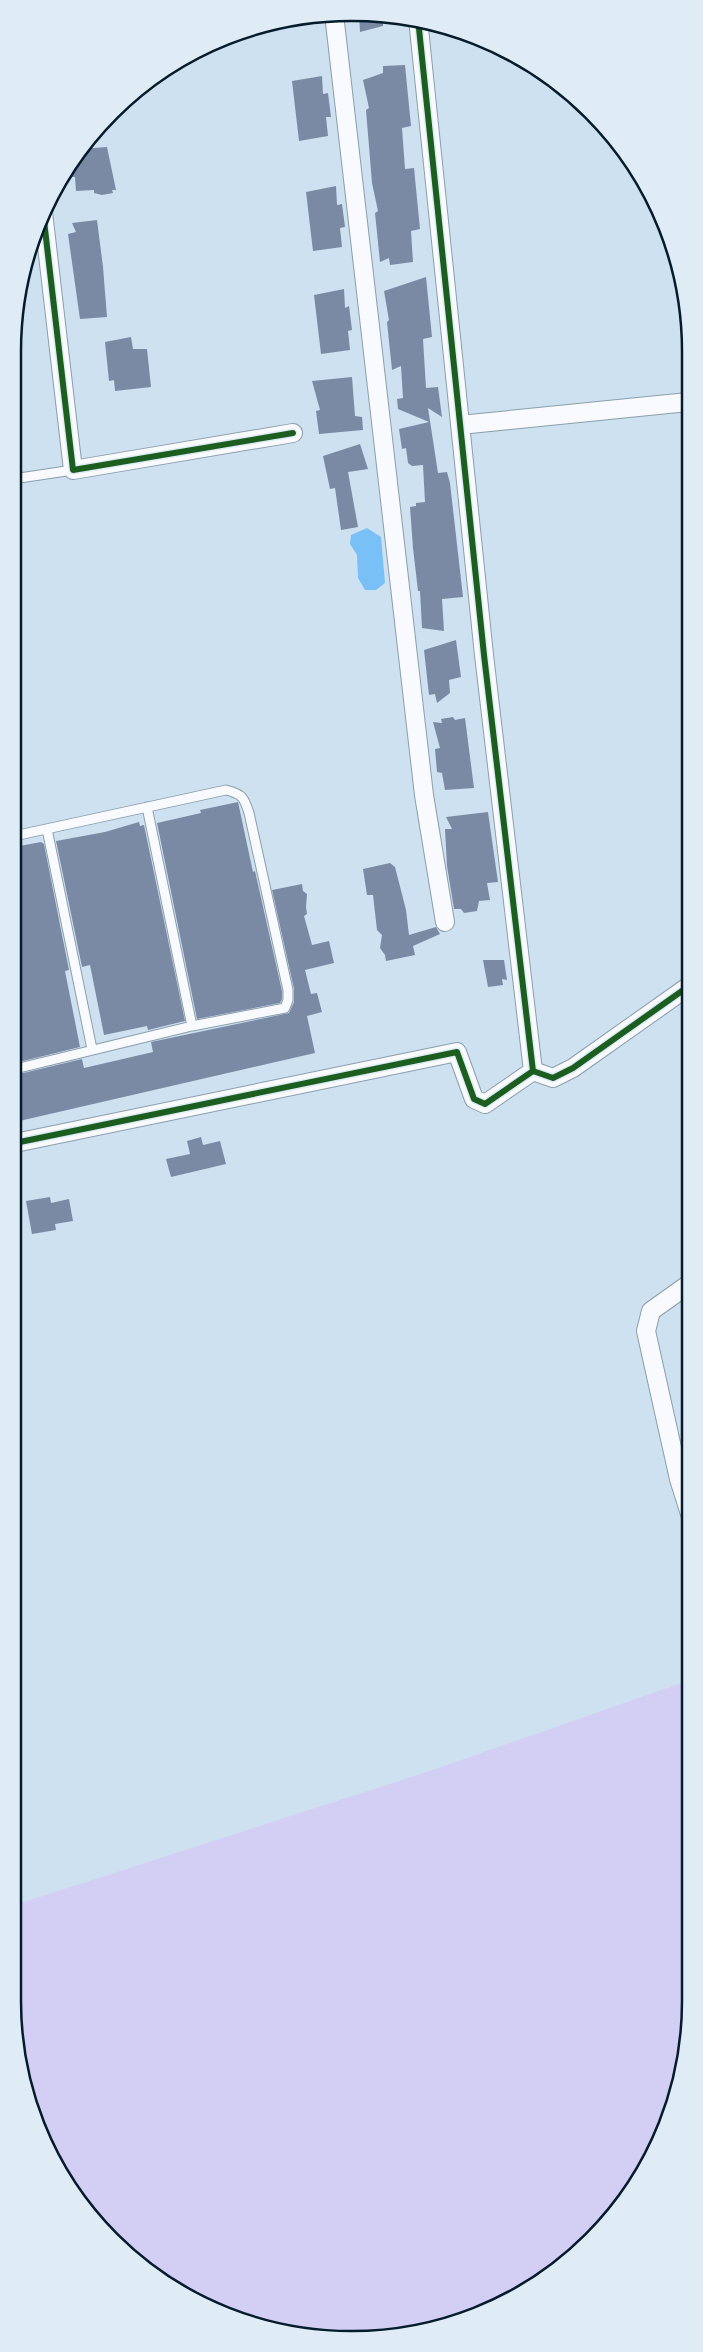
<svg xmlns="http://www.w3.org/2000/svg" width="703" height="2352" font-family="Arial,sans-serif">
  <rect width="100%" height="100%" fill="#cee1f0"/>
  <path fill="#d3cef4" d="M690,1680v321l-6,66 -19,63 -31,59 -76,81 -57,35 -61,23 -66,11 -66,-2 -107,-33 -56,-35 -48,-45 -59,-94 -19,-64 -1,-162 412,-133z"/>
  <path fill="#79c0f6" d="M367,528l14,9 4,46 -9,7h-11l-7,-12 -1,-23 -7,-11 1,-9z"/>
  <path fill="#7a8aa4" d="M359,13l24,3v10l-23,6z
    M405,65l6,61 -9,2 3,41 9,-1 6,61 -9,2 2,31 -23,3 -1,-7 -9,4 -5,-49 3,-2 -6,-28 -6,-73 3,-2 -6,-28 20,-7v-7z
    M322,76l1,18 5,-1 3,24h-5l2,19 -29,5 -7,-60z
    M107,147l9,43h-4l1,3 -11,2 -8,-2v-3l-18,1 -1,-14h-4v-16l10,-12z
    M336,186l1,19 5,-1 3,23 -5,1 2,19 -29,4 -7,-59z
    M97,220l6,47 4,50 -27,2 -12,-85 8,-2 -4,-9z
    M426,277l6,60 -9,2 3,49 12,-1 4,30 -14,-9 10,65 9,-1 3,11 13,114 -21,2 2,32 -22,-3 -2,-37h-2l-5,-43 -3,-41 6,-1v-3l9,-1 -2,-37 -11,1 -4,-3 -2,-15 -4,1 -3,-20 30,-7 -31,-13 -1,-10 6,-1 -2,-32 -9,4 -5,-48 2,-2 -5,-29z
    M344,289l1,19 4,-2 3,24 -4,1 2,19 -29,4 -7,-59z
    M131,337l2,12h14l4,38 -36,4 -1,-11 -5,1 -4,-39z
    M352,377l3,39 7,1 1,13 -44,4 -3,-23 4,-1 -8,-29z
    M360,444l8,25 -20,3 10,55 -17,3 -6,-42 -5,1 -7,-33z
    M456,640l5,37 -12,3 1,13 -13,10 -2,-9 -6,1 -5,-45z
    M453,717l2,3 10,-2 9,70 -29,2 -3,-17 -5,-1 -2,-23 5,-1 -7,-26 9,1 -1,-4z
    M238,802l15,70 2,-1 27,120v8l-2,4 -83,16 -40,-196 44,-10 -1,-3z
    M488,812l10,70 -11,1 3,17 -11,1 -2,10 -13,2 -3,-4h-7l-7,-43 -2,-37h7l-6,-12z
    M139,822l1,4 4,-1 41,196 -37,9 -1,-4 -43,9 -14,-70 -8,2 -26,-126 49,-9z
    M41,842l3,2 25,126 -4,1 15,76 -65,16 -1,-216z
    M390,863l5,4 11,43 3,25 27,-8 4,7 -27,12 2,9 -29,6 -1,-6 -5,-7 2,-13 -5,-5 -4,-35h-6l-4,-26z
    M302,884l1,7 4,3 -1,13 1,7 -3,2 8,29 17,-4 5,22 -29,7 6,24 6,-1 5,19 -15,4 8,37 -300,69v-47l67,-16 2,9 69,-16 -2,-10 138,-29 5,-11v-13l-22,-99z
    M483,960h21l3,20 -5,-1 1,6 -15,2z
    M201,1137l2,8 17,-4 6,23 -55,13 -5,-18 24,-5 -3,-13z
    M50,1197l1,6 18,-4 4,22 -18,3 1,6 -24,4 -6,-33z"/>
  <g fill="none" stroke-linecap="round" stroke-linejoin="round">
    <g stroke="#8b9eac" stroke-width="11">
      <path id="service" d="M13,479l60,-9
        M147,807l45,219
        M47,829l45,220
        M14,836l212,-46c16,4 18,7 23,23l39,177v10l-3,8 -93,18 -177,43"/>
    </g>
    <g stroke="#8b9eac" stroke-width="20">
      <path id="minor" d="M334,14l90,781 21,127
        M418,19l66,636 49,416
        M43,212l30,258 220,-37
        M460,425l228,-23
        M15,1143l442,-91 17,47 11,5 48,-33 20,7 20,-10 116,-82
        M689,1284l-38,27 -5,20 33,148 11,35"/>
    </g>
    <use href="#service" stroke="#f8fafd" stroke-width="9"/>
    <use href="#minor" stroke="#f8fafd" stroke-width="18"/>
    <g stroke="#e0ecf5" stroke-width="9">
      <path id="cycleway" d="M418,19l66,636 49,416
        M43,212l30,258 220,-37
        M15,1143l442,-91 17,47 11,5 48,-33 20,7 20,-10 116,-82"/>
    </g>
    <use href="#cycleway" stroke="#1b5e20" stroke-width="6"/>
  </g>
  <path d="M0 0H703V2352H0ZM351 21H352A330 330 0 0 1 682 351V2001A330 330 0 0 1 352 2331H351A330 330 0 0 1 21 2001V351A330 330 0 0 1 351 21Z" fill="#e0ecf5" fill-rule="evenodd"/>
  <path fill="none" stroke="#051c2d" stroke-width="2.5" d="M351 21H352A330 330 0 0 1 682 351V2001A330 330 0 0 1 352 2331H351A330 330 0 0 1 21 2001V351A330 330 0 0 1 351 21Z"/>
</svg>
